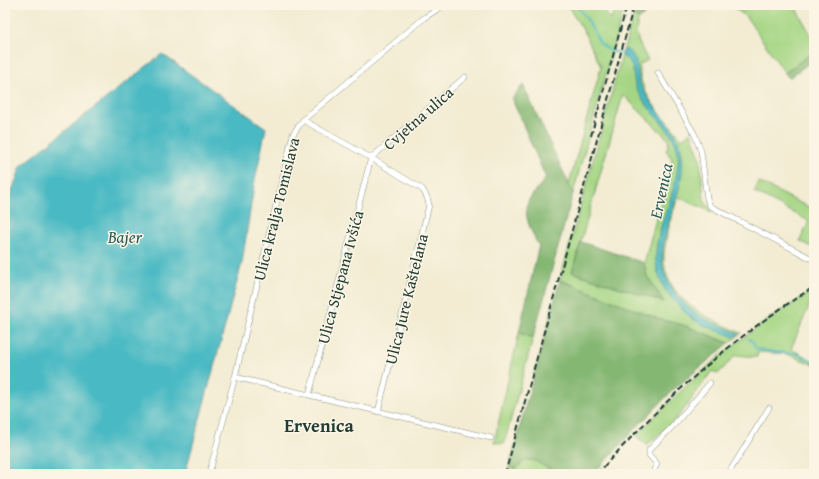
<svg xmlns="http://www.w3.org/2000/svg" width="819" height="479" font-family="'Gentium Book Plus',serif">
  <rect width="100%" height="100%" fill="#fcf5e5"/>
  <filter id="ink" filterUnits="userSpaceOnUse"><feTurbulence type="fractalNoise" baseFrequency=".025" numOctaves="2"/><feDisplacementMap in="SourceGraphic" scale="8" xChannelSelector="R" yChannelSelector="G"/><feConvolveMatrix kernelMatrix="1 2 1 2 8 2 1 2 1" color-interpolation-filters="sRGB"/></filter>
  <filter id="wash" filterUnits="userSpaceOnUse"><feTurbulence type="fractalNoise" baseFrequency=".012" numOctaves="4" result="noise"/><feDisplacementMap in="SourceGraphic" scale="16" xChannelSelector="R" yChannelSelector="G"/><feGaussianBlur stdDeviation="0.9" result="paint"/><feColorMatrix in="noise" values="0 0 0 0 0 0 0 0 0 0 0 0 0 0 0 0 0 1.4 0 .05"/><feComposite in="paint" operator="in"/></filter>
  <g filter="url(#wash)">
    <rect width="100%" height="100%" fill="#f3ecd3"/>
    <path fill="#a6d685" stroke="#628a5c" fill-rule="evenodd" d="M567,5h33l11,15 4,-15h10l-52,188 -4,-9 32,-117 -18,-37z
      M636,5h3l-4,12 4,2c-7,15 2,28 9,41l-9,5c1,6 1,13 3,18 7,21 26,39 40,56l9,-7 9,26 4,42 3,5 6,5 -1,2 -34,-15c-6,19 -12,38 -14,58 -2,43 45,64 78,78l-13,10 -46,-18 -24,-6 -99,-39zM623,95l46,45 -1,7 -2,3 6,9 -2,12 -11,37 -15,55 3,13 17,26 -92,-30z
      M730,5h64l20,35v11l-29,22 -36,-52 -5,-6z
      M759,182l55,28v38l-14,-7 9,-20 -55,-29z
      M814,290v4l-23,55 23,12v4l-27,-11 -29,-2 -1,5 -21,-2 -18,19 -6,-3 -33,45 -32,29 -11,-9c35,-37 73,-73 114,-103 20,-15 42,-29 64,-43z
      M519,333l14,5 -29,106 -10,-2z
      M526,460h7l26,14h-52l2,-7 7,1z"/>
    <path fill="#84b772" stroke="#527a53" d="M639,5h17l-17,14 -4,-2z
      M814,51v8l-25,19 -4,-5z
      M523,85l50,108 -40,145 -14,-5 20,-88 -2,-2c-6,-13 -16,-30 -7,-45 5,-7 11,-13 16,-20l-34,-79z
      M581,242l63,21 3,13 17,26 -92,-30z
      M560,280l99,39 24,6 46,18 -56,47 -39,40 -41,44h-34l-26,-14h-7l-10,9 -7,-2z"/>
    <path fill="#4ab9c3" stroke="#347b7c" d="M624,49c16,5 12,25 17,37 11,23 40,44 41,70 2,21 -5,40 -11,59 -4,14 -9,30 -9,45 1,23 20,44 38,56 4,3 10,5 14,7 8,3 17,7 25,11l-5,3c-13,-6 -30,-10 -41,-18 -6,-4 -11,-10 -16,-15 -30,-31 -23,-58 -10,-95 5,-15 13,-41 11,-56 -3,-22 -25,-37 -36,-55 -2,-4 -6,-9 -7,-14 -3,-11 0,-22 -13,-28z
      M162,54l104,74 -12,57 -12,78 -57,211h-180v-264l16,-44z"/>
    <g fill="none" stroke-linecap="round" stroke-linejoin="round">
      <path stroke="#4ab9c3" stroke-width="2" d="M576,5l11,14 13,24 10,8 15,3
        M749,339l4,3 2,6 12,3 30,3 17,8"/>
    </g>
  </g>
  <g filter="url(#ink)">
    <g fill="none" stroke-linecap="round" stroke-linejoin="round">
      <g stroke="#899484" stroke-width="6">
        <path id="street" d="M658,73l36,60 7,18 6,48 3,7 104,54
          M303,120l68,38 51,31c4,5 6,9 7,16l-51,207
          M235,377l74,18 182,43
          M309,395l62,-237 94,-81
          M209,474l26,-97 58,-243 10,-14 121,-102 17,-11
          M652,474l5,-10 -8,-9v-5l24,-24 37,-43
          M728,474l41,-66"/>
      </g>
      <use href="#street" stroke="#fff" stroke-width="5"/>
      <path stroke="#1f3d34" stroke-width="2" stroke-dasharray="6 3" stroke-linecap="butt" d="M591,136l36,-131
        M505,474l129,-469
        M597,474c65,-72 134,-136 217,-187"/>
    </g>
  </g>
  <g text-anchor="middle" stroke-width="3" stroke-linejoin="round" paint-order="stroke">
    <g font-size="16" fill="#1f3d34" stroke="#fcf5e5">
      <text transform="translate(418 118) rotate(-41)" y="6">Cvjetna ulica</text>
      <text transform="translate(276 209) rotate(-76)" y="6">Ulica kralja Tomislava</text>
      <text transform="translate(340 277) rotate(-75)" y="6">Ulica Stjepana Ivšića</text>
      <text transform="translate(406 299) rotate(-76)" y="6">Ulica Jure Kaštelana</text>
    </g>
    <g font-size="17" font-style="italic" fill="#2a5c58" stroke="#fcf5e5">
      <text transform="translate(661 191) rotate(-78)" y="6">Ervenica</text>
      <text x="125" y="243">Bajer</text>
    </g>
    <g font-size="18" font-weight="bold" fill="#1f3d34" stroke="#fcf5e5">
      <text x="319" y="432">Ervenica</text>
    </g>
  </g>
  <rect width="819" height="479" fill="none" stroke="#fcf5e5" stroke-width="20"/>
</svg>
